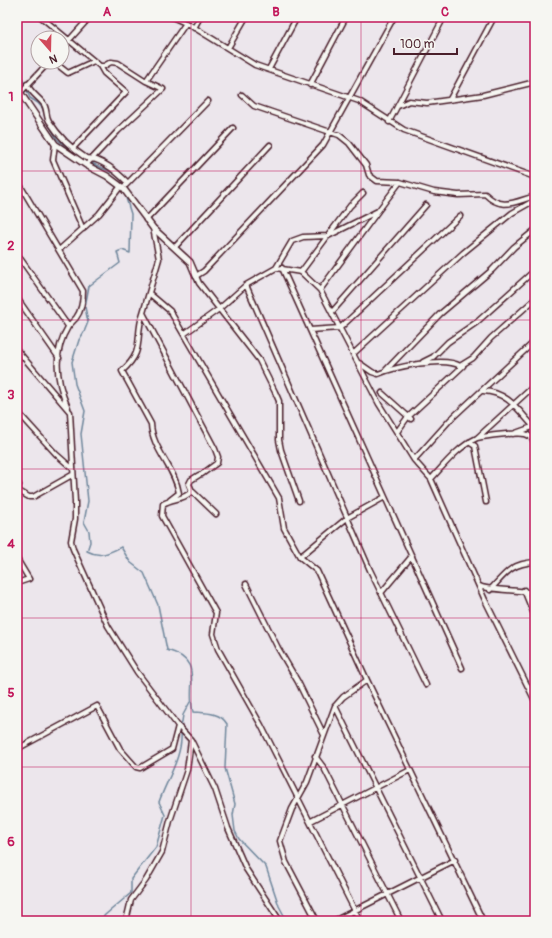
<svg xmlns="http://www.w3.org/2000/svg" width="552" height="938" font-family="Pangolin,sans-serif">
  <rect width="100%" height="100%" fill="#ece6ec"/>
  <filter id="ink" filterUnits="userSpaceOnUse"><feTurbulence type="fractalNoise" baseFrequency=".025" numOctaves="2"/><feDisplacementMap in="SourceGraphic" scale="8" xChannelSelector="R" yChannelSelector="G"/><feConvolveMatrix kernelMatrix="1 2 1 2 8 2 1 2 1" color-interpolation-filters="sRGB"/></filter>
  <g filter="url(#ink)">
    <g fill="none" stroke-linecap="round" stroke-linejoin="round">
      <path stroke="#6f879c" stroke-width="1.5" d="M17,66l13,32 8,5 5,6 2,9 12,21 22,18 38,18 8,9
        M126,198l5,16 -1,39 -8,-3 -5,2 3,11 -31,23 -4,21 3,15 -4,10 -5,8 -7,22 3,22 10,27 -4,23 7,67 -4,21 5,9 1,11 -3,9c13,7 22,2 34,-4l9,15 14,11 14,32 9,45c38,11 19,35 26,62 12,1 27,0 34,12l-2,44 10,36 -2,11 2,16 4,8 27,28 13,39 8,15
        M181,728l2,-13 7,-13
        M100,921l5,-6 26,-22v-14l25,-32 9,-32 -6,-13c8,-23 24,-46 22,-70"/>
      <g stroke="#4a1f2b" stroke-width="7">
        <path id="minor" d="M41,17l59,49h4l7,-4 7,1 28,18 17,8 -45,42 -32,34
          M172,17l18,8 65,40 104,36 45,29 131,47
          M194,28l6,-11
          M62,48l28,-31
          M228,48l18,-31
          M54,62l14,11 26,-12
          M269,69l28,-52
          M146,81l40,-58
          M27,84c4,9 10,12 16,19 5,6 2,12 6,18 9,14 23,28 37,37 16,0 32,15 42,25
          M310,85l36,-68
          M20,93l29,-31
          M242,95l12,11 85,29 10,8 17,22 3,10 8,6 23,1 34,10 24,3 27,-1c17,17 29,8 50,2
          M450,99l44,-82
          M398,106l11,-5 18,2 56,-8 52,-13
          M389,122l55,-105
          M55,144l-2,16 30,69
          M74,147l52,-55 -22,-19 -4,-7
          M17,180l66,111c0,9 -1,19 -7,27 -3,3 -6,6 -8,9 -16,26 -11,56 0,81
          M126,185l82,-84
          M146,220l87,-92
          M153,228l6,31 -16,54 72,136 3,8 -1,6 -15,11
          M175,247l95,-102
          M59,250l40,-36 22,-28
          M17,254l51,72
          M276,268l16,-27 11,-4 25,-1 50,-25 22,-29
          M282,268l180,400
          M301,272l49,-66 13,-13
          M246,285l124,285 56,115
          M320,290l58,-79
          M150,294l20,17 109,187 5,30 16,29 17,14 50,109 116,241
          M17,298l42,60
          M332,312l94,-107
          M143,313c-9,26 3,37 -21,58l29,53c1,25 24,44 28,69l-9,7
          M310,330l30,-2 120,-112
          M184,334l35,-25 27,-24 30,-17 25,4 19,18 59,114 35,56 17,19 54,121 50,101
          M17,350l53,62 5,90v17l-4,22 2,8 35,77 29,46 41,54 13,14 24,49 13,39 18,41 34,52
          M353,354l110,-101 49,-40 23,-13
          M423,362l10,-5 15,-15 29,-20 58,-52
          M359,363l13,9 6,2c17,-7 67,-18 82,-8l13,-8 18,-20 44,-39
          M386,370l54,-56 52,-44 22,-23 21,-17
          M483,391c25,1 35,19 51,36
          M382,393l29,26
          M17,411l39,43 17,15
          M397,432l10,-14 56,-52
          M513,434l22,-8
          M477,438c9,-2 40,-6 48,-4 5,1 7,4 10,8
          M469,442l6,4 11,56
          M414,460l36,-40 85,-79
          M199,475l-8,5 -2,4 3,7c-8,9 -19,7 -29,13l-1,12 54,97 -3,21 5,15 43,76 99,196
          M431,479c14,-15 27,-32 46,-41l58,-53
          M17,483l2,2 -2,4
          M17,490l12,7h4l39,-22
          M192,491l24,23
          M299,501l-18,-51 -2,-10v-39l-4,-9 -16,-32 -60,-77 -3,-7 8,-5 119,-126 71,-128
          M300,557l47,-39 38,-21
          M17,559l12,20 -12,4
          M246,584l32,64 20,34 26,53
          M480,586c5,4 43,4 55,7
          M490,590c16,-17 20,-26 45,-28
          M524,590l11,27
          M381,593l31,-37
          M335,706l107,215
          M17,749l80,-43 23,43 16,18 4,1 32,-19 6,-23
          M315,756l9,12 77,153
          M311,821l99,-51
          M126,921l5,-21 15,-20 16,-28 8,-31 17,-51 4,-29
          M317,921l-31,-59 -6,-21 12,-32 15,-27 28,-76 8,-9 24,-17
          M334,921l121,-61"/>
      </g>
      <g stroke="#4a1f2b" stroke-width="8">
        <path id="tertiary" d="M17,88l38,56 31,21 21,11 16,12 30,40 37,34 6,14"/>
      </g>
      <use href="#minor" stroke="#f6f6f2" stroke-width="4"/>
      <use href="#tertiary" stroke="#f6f6f2" stroke-width="5"/>
    </g>
  </g>
  <path fill="none" stroke="#c2185b" stroke-width="1" stroke-opacity="0.55" d="M191,17v904M361,17v904M17,171h518M17,320h518M17,469h518M17,618h518M17,767h518"/>
  <rect width="552" height="938" fill="none" stroke="#f6f6f2" stroke-width="44"/>
  <g transform="translate(50 50) rotate(160)"><circle r="19" fill="#f6f6f2" stroke="#b1a0a2"/>
  <path d="M0-3L7 15L0 10L-7 15Z" fill="#d1495b"/>
  <text y="-6" font-size="11" font-weight="bold" text-anchor="middle" fill="#4a1f2b">N</text>
  </g>
  <path d="M394 48v6h63v-6" fill="none" stroke="#4a1f2b" stroke-width="2"/>
  <text x="400" y="48" font-size="12" fill="#4a1f2b" stroke="#f6f6f2" stroke-width="3" paint-order="stroke">100 m</text>
  <rect x="22" y="22" width="508" height="894" fill="none" stroke="#c2185b" stroke-width="1.5"/>
  <g font-size="13" text-anchor="middle" font-weight="bold" fill="#c2185b">
    <text x="107" y="16">A</text>
    <text x="276" y="16">B</text>
    <text x="445" y="16">C</text>
    <text x="11" y="101">1</text>
    <text x="11" y="250">2</text>
    <text x="11" y="399">3</text>
    <text x="11" y="548">4</text>
    <text x="11" y="697">5</text>
    <text x="11" y="846">6</text>
  </g>
</svg>
